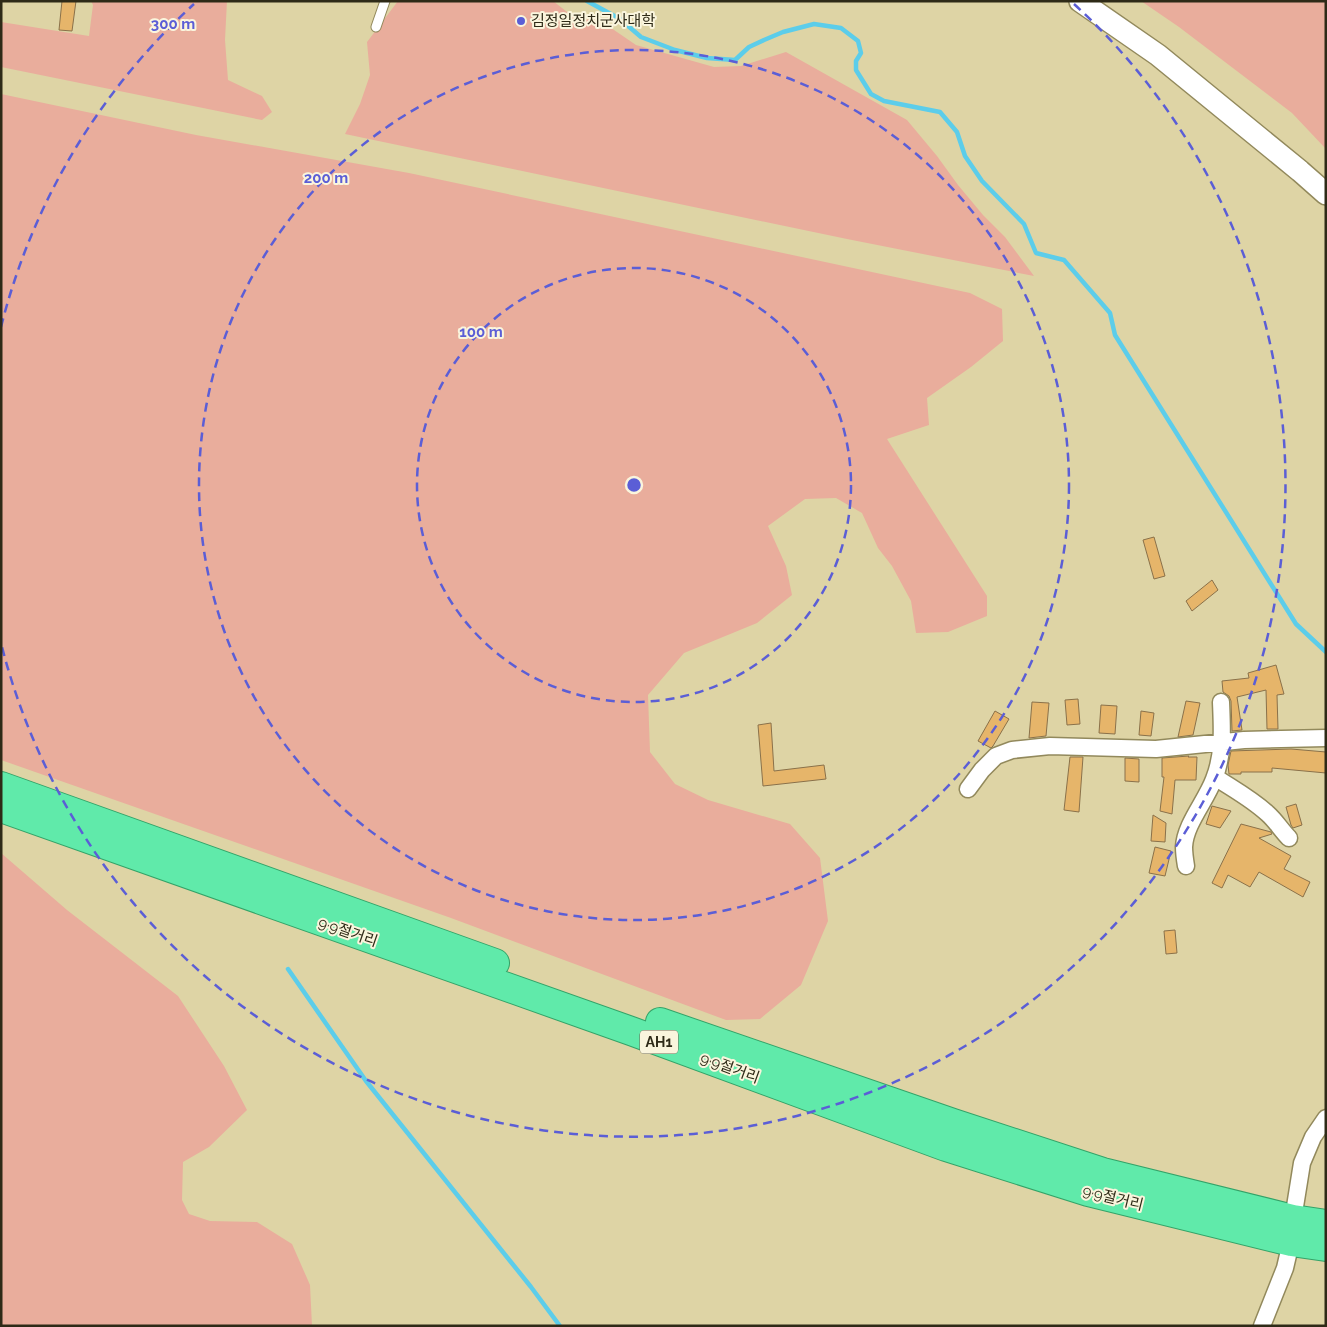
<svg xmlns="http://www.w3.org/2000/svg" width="1327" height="1327" font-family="Raleway,'Noto Sans KR',sans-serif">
  <rect width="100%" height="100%" fill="#ded4a5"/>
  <path fill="#e9ad9c" d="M91,1h136l-2,39 3,40 34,16 10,16 -10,8 -261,-53v-45l88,14 4,-31z
    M398,1h155l27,21 15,-5 41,28 78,22 27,-1 45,-14 121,68 30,36 21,29 25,30 22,22 29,39 -187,-37 -502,-105 15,-30 10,-29 -3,-33z
    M1141,1h185v148l-34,-36 -113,-86z
    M1,94l195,41 213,38 561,120 32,16 1,32 -32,26 -44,31 2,27 -42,14 100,157v20l-39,16 -32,1 -5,-32 -19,-35 -14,-18 -16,-35 -26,-15 -31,1 -37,27 18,40 6,29 -35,28 -73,30 -36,42 2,57 25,32 33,16 82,24 30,34 8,63 -27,64 -41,34 -34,1 -275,-102 -450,-158z
    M1,853l66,57 111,86 46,70 23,44 -38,37 -26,15 -1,38 7,14 21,7 47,1 35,22 18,41 2,41h-311z"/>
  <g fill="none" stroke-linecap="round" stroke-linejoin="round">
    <path stroke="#5ccdea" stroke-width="4.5" d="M587,1l33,18 21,18 34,13 32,8 28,2 14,-13 15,-7 19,-8 31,-8 27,4 17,13 3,12 -5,8v9l15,24 13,7 56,11 17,20 8,24 17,25 42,43 12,29 28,7 46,53 5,22 181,289 30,28
      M288,969l78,112 165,206 29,39"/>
  </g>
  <path fill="#e6b56a" stroke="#8a714a" d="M62,1h14l-4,30 -13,-1z
    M1154,537l11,39 -11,3 -11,-39z
    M1212,580l6,10 -26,21 -6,-10z
    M1276,665l8,29 -7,1 1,34h-11l-1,-39 -29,7 5,33 -10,1 -1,-30 -2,-5 -6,-4 -1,-11 27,-3 -1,-5z
    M1078,699l2,25 -13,1 -2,-25z
    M1186,701l14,2 -7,32 -15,2z
    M1032,702l17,1 -3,33 -17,2z
    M1101,705l16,1 -2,28 -16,-1z
    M995,711l14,8 -16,27 -2,2 -13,-7z
    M1141,711l13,2 -3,23 -12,-1z
    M771,723l3,48 50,-6 2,14 -63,7 -5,-61z
    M1291,749l35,3v21l-54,-5v4h-31v2h-12l-1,-9 3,-14z
    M1189,756l-1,1h9l-1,23h-21l-3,34 -12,-3 4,-34h-2v-19z
    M1070,757h13l-4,55 -15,-2z
    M1125,758l14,1v23l-14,-1z
    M1296,804l6,21 -9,3 -2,-3 -5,-18z
    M1212,806l19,5 -11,17 -14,-4z
    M1153,815l13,8 -1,19 -14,-1z
    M1241,824l30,8 1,2 -13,4 32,18 -7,13 26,13 -7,15 -44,-25 -9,15 -22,-12 -6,13 -10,-5z
    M1155,847l16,4 -6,25 -16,-3z
    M1175,930l2,23 -11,1 -2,-23z"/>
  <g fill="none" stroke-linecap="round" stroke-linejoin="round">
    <g stroke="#92895c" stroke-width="11">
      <path id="service" d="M376,27l9,-26"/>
    </g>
    <g stroke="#92895c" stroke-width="19">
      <path id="minor" d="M1215,777c18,12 37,22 53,37 8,7 13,16 21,24
        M968,789l14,-19 14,-14 16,-6 38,-4 106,3 88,-9 82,-2
        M1186,866c-1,-6 -2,-13 -2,-19 1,-23 22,-46 30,-68 10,-25 8,-51 7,-77
        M1262,1326l23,-58 6,-26 2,-23 9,-56 11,-26 13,-19"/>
    </g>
    <g stroke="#92895c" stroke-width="24">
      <path id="tertiary" d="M1080,1l78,54 142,116 26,23"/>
    </g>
    <g stroke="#34a368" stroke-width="30">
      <path id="trunk" d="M1,786l494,177
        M1,808l630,223 315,116 142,45 203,50 35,5
        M660,1022l293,101 150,49 190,47 33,5"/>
    </g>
    <use href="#service" stroke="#fff" stroke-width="9"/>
    <use href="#minor" stroke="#fff" stroke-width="16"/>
    <use href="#tertiary" stroke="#fff" stroke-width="21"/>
    <use href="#trunk" stroke="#60eaaa" stroke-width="28"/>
  </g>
  <g fill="none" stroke="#5b5ed6" stroke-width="2.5" stroke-dasharray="9 6">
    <circle cx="634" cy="485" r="217"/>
    <circle cx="634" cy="485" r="435"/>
    <path d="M1 327A652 652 0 0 1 194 4M1074 4A652 652 0 1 1 1 643"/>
  </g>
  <circle fill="#5b5ed6" stroke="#faf5dd" stroke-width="2" cx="521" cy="21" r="5"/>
  <g text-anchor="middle" stroke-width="4" stroke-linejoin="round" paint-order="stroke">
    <rect fill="#faf5dd" stroke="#6b6752" stroke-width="1" x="640" y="1030.5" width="38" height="23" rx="4"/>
    <g font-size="14" font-weight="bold" fill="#2e2a17">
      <text x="659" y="1047">AH1</text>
    </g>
    <g font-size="15" fill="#2e2a17" stroke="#faf5dd" text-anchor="start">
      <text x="531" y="26">김정일정치군사대학</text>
    </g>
    <g font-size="15" fill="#2e2a17" stroke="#faf5dd">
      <text transform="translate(348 932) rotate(19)" y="5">9·9절거리</text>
      <text transform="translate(730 1068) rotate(20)" y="5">9·9절거리</text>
      <text transform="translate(1113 1198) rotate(14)" y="5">9·9절거리</text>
    </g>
  </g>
  <circle cx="634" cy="485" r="8" fill="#5b5ed6" stroke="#faf5dd" stroke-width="2.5"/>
  <g font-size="15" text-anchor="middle" font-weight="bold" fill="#5b5ed6" stroke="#faf5dd" stroke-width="4" stroke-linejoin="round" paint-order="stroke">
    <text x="173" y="29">300 m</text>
    <text x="326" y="183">200 m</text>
    <text x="481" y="337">100 m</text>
  </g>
  <rect width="1327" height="1327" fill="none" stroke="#2e2a17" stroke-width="5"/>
</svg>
